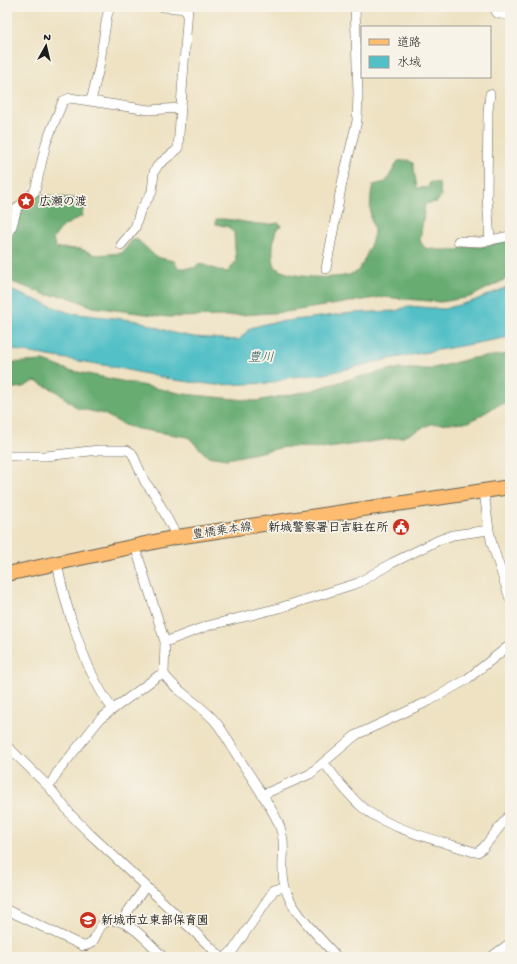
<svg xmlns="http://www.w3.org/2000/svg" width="517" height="964" font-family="'Gochi Hand','Klee One',sans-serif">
  <rect width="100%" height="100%" fill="#f7f3e8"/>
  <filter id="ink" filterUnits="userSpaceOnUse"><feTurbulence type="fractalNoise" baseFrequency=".025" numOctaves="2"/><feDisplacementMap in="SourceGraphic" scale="8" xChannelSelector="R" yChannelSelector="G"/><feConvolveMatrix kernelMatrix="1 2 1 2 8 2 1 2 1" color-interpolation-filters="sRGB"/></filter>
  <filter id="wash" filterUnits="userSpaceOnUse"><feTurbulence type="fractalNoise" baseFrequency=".012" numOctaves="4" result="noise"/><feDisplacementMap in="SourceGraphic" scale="16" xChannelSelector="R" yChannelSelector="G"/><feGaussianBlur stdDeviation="0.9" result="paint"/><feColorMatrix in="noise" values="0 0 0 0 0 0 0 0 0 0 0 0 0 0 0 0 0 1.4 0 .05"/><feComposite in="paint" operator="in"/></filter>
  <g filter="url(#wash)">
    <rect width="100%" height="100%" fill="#eee2c3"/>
    <path fill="#67ac72" stroke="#426447" d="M408,160l5,3 4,25h11l2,-6 9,1 2,13 -4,6 -12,2 -5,37 5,7 15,2h19l5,-4 16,1 30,-8v38l-40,20 -29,5 -59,-5 -96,15 -58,4 -60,1 -75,-10 -27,-11 -19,-1 -40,-15v-62l32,-23 42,4 3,3 -2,14 -20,11 -9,12 3,9 25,1 15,6 26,-2 10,-13h6l18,17 18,4 4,7h17l3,-4c11,1 18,7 30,8l8,-11 -2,-28 -5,-6 -13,-3v-5c22,-1 41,9 63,4l2,3 -5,4c-3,10 -5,27 -1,36 7,13 73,15 83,5 5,-6 16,-32 16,-40 0,-4 -2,-8 -3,-12 -1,-11 -1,-23 2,-34l13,-3 12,-21z
      M510,354v49l-10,1 -31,18 -38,2 -28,13 -74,11 -44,-1 -58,12 -20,-3 -19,-19 -50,-8 -14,-4 -20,-11 -27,-6 -21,-17 -21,-10 -12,6 -16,2v-26l37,-2 24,9 116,24 72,7 53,-10 41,-12 43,-10h37l43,-11z"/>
    <path fill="#52c0c7" stroke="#376e72" d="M510,286v51l-121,22 -64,15 -34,3 -20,6 -55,2 -42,-5 -65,-14 -102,-17v-60l63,24 69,8 34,12 21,4 45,3 11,-12 19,-5 83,-10 44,-2 12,-5 36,3 29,-8z"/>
  </g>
  <g filter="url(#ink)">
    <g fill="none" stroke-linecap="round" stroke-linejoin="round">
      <g stroke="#666156" stroke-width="10">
        <path id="street" d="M163,7l25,2
          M494,7l3,6 13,3
          M490,94l-2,17 -1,86 3,44
          M91,101l8,-33 8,-52 3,-9
          M7,234l5,-8 5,-18 18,-17 11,-48 17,-42 7,-3 79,12 32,-2
          M458,241l23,1 29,-6
          M121,245l14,-17 5,-17 12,-19 2,-20 4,-7 20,-16 10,-142
          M326,269l16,-86 15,-62 1,-27 -3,-87
          M7,456h39l53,-6h28l5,3 13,29 10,13 22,42
          M489,530l3,14 18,55
          M135,546l30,96 -1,32c10,16 35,29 49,45 9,9 15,22 22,33 13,21 28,42 40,64 16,29 3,46 10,71 6,25 36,51 52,70
          M57,563c8,43 29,111 55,145
          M165,642l42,-16 72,-18 79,-25 34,-20 47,-23 14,-5 36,-5 -5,-38
          M7,746l42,41 23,29 18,18 56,52 -20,28 -2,8
          M324,763c12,15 23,31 38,44 26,22 79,34 112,45h4l5,-4 27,-34
          M49,787l8,-14 43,-54 58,-43 6,-2
          M262,795l48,-21 46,-39 73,-34 37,-21 44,-35
          M146,886l75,71
          M7,910l76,36c13,0 12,-14 19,-21 18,-18 50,21 61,32
          M226,957l8,-8 40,-59 10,-3
          M491,957l19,-14"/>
      </g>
      <g stroke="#666156" stroke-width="16">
        <path id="primary" d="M7,574l170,-37 333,-50"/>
      </g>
      <use href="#street" stroke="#fff" stroke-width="9"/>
      <use href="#primary" stroke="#fdbc6f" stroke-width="14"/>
    </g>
  </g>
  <defs>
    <g id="sight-disc" transform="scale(0.9)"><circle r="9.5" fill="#c8321e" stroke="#f7f3e8"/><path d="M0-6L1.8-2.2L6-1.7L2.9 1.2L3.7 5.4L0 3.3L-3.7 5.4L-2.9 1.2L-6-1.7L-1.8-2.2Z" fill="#fff"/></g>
    <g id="civic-disc" transform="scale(0.9)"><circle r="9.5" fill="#c8321e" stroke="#f7f3e8"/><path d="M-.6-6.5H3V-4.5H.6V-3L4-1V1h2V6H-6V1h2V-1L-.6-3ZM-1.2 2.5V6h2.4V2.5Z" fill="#fff"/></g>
    <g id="school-disc" transform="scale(0.9)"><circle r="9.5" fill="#c8321e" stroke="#f7f3e8"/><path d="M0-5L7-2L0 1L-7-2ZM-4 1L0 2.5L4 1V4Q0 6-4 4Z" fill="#fff"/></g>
  </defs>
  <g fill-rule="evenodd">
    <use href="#sight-disc" x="26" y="201"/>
    <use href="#civic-disc" x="401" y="527"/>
    <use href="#school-disc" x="88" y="920"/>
  </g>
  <g text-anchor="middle" stroke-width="3.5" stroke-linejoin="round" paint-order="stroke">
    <g font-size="12" font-weight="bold" fill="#1c1c1c" stroke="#f7f3e8" text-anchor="start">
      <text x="39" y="205">広瀬の渡</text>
      <text x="388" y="531" text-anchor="end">新城警察署日吉駐在所</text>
      <text x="101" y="924">新城市立東部保育園</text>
    </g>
    <g font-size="12" fill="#1c1c1c" stroke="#f7f3e8">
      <text transform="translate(222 530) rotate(-8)" y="4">豊橋乗本線</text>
    </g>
    <g font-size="13" font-style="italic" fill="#325e60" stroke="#f7f3e8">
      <text transform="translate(261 356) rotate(1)" y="5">豊川</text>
    </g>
  </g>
  <rect width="517" height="964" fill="none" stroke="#f7f3e8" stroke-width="24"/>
  <rect x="361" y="26" width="130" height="52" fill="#f7f3e8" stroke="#9f9d96"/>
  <rect x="369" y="39" width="20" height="6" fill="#fdbc6f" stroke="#9f9d96"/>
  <text x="397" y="46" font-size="12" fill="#1c1c1c">道路</text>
  <rect x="369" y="56" width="20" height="12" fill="#52c0c7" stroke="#9f9d96"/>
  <text x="397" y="66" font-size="12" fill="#1c1c1c">水域</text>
  <g transform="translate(46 46) rotate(8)" stroke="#f7f3e8" stroke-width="3" paint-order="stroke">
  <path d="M0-3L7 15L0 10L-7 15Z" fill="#1c1c1c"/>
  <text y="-6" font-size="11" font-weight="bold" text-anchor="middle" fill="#1c1c1c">N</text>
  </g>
</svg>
